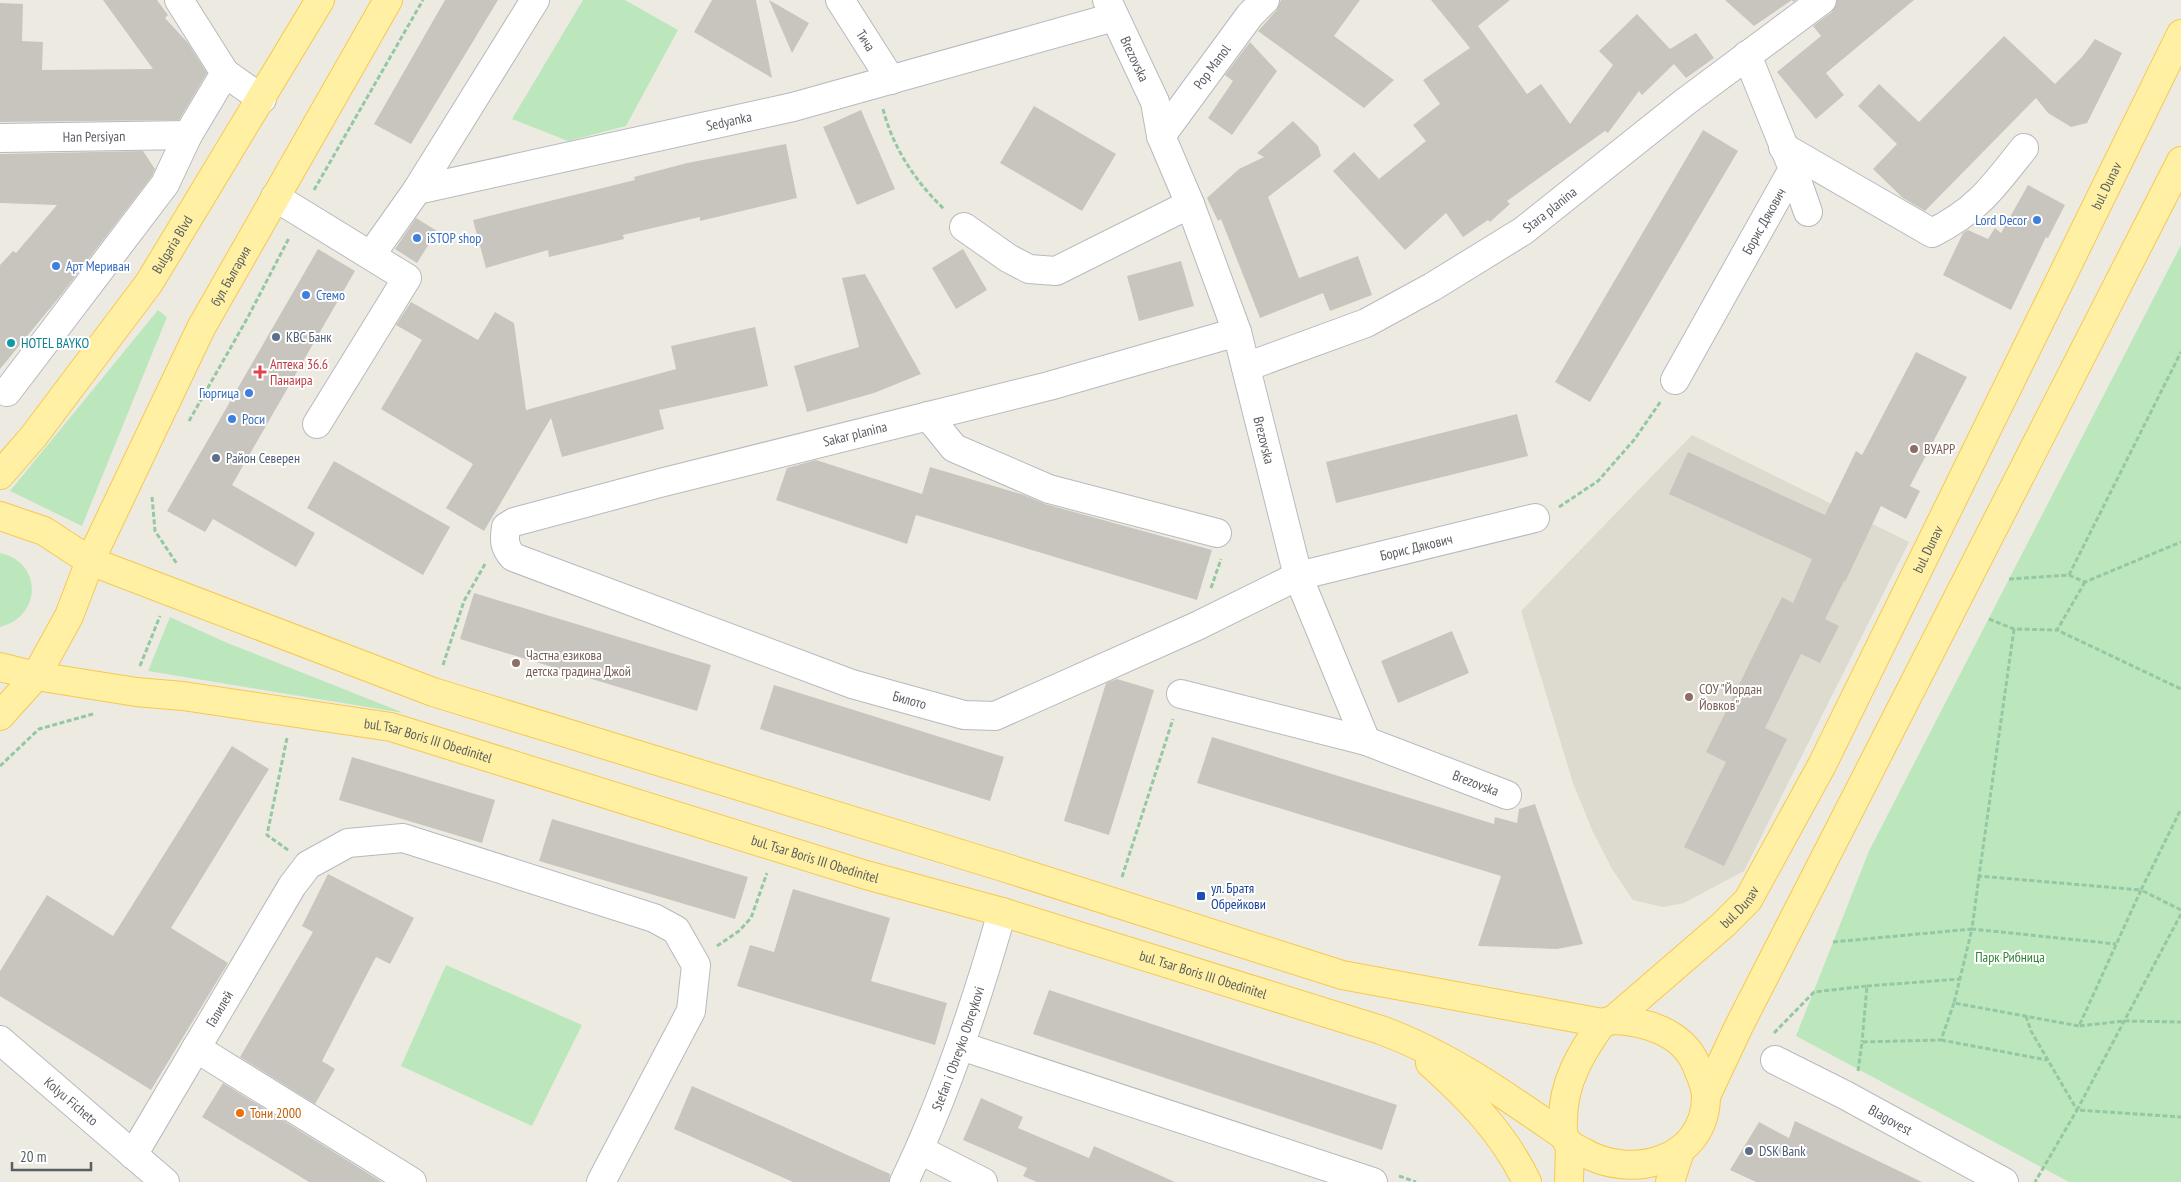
<svg xmlns="http://www.w3.org/2000/svg" width="2181" height="1182" font-family="'PT Sans Narrow',sans-serif">
  <rect width="100%" height="100%" fill="#edebe1"/>
  <path fill="#dddad0" d="M1692,435l217,107 -165,329 -60,32 -21,4 -30,-7 -21,-31 -20,-39 -19,-47 -52,-172z"/>
  <path fill="#bce7bc" d="M583,0h42l53,30 -52,96 -58,15 -56,-22z
    M2181,245v937h-112l-273,-146 73,-185z
    M158,310l9,7 -85,209 -72,-35z
    M0,553c43,9 42,64 0,74z
    M170,617l55,25 179,71 -256,-42z
    M446,965l136,60 -50,101 -131,-60z"/>
  <path fill="#c8c5be" d="M103,0h54l11,15 -3,3 23,25 19,30 -28,47 -179,2v-119l23,1 -1,37 21,1 -1,28 111,-1z
    M445,0h53l-87,144 -37,-20z
    M712,0h44l16,78 -78,-46z
    M769,0l40,23 -17,30z
    M1281,0h79l-26,36 60,44 -30,28 -106,-77 18,-20z
    M1431,0h79l-32,26 49,68 14,-10 29,40 43,-59 -14,-14 38,-37 33,35 26,-16 18,25 -28,20 -12,-14 -32,31 -3,-4 -31,42 -3,-2 -98,70 3,3 -20,18 -2,-2 -25,17 -17,-24 -41,37 -72,-79 21,-19 25,27 47,-38 -13,-16 27,-21 -17,-24 47,-32z
    M1725,0h71l-3,2 -1,-2 -38,26z
    M1837,0h77l-88,73 18,22 -28,24 -39,-47 44,-36 -8,-10 19,-14z
    M2004,36l51,48 27,-27 13,-18 27,14 -35,70 -16,4 -23,-14 -12,-15 -111,113 -22,-13 -30,-29 24,-25 -39,-38 21,-22 40,38z
    M1250,42l27,29 -45,64 -24,-17 25,-37 -8,-6z
    M1034,106l82,48 -34,57 -82,-48z
    M861,110l34,79 -38,16 -34,-78z
    M1293,121l25,25 3,10 -53,41 31,81 59,-22 14,39 -42,16 -7,-18 -63,25 -39,-99 -3,2 -11,-23 32,-29 25,-12 -7,-4z
    M1703,130l35,21 -148,251 -35,-20z
    M786,144l11,54 -97,23v-4l-77,18 1,4 -75,18 -1,-7 -62,18 -13,-48 162,-40 -1,-3 53,-14z
    M143,151l12,18 -3,7 -91,119 -61,74v-104l13,-14 3,2 41,-48 -57,-2v-49z
    M2028,185l37,20 -17,33 -2,-1 -35,73 -68,-35 20,-42 5,-3 20,9 7,-11 6,5z
    M416,218l21,13 -20,32 -22,-14z
    M318,249l37,22 -123,214 83,48 -19,34 -83,-48 -8,13 -38,-21z
    M963,249l24,41 -31,19 -24,-41z
    M1181,261l13,45 -55,15 -12,-45z
    M865,274l56,100 -47,19 -67,19 -13,-46 65,-19 -17,-69z
    M411,302l67,38 17,-28 19,11 12,87 150,-41 -5,-23 84,-19 13,59 -109,24 5,19 -102,28 -11,-39 -67,113 -38,-23 27,-44 -92,-55 41,-69 -26,-15z
    M1916,352l51,25 -57,109 10,5 -14,28 -25,-13 -36,76 -1,-1 -19,38 14,7 -19,37 -19,-9 -36,74 22,11 -63,127 -40,-19 42,-85 -20,-10 76,-155 11,6 19,-44 -143,-65 19,-42 137,63 31,-64 6,4z
    M1517,414l11,42 -192,47 -10,-41z
    M816,460l106,34 8,-27 94,28 21,9 167,46 -15,50 -281,-85 -9,29 -131,-44 11,-32z
    M334,461l116,66 -27,48 -116,-67z
    M474,593l237,72 -14,46 -237,-72z
    M1452,631l17,42 -71,30 -17,-42z
    M1117,679l37,11 -45,145 -45,-14 42,-138z
    M774,685l230,72 -14,44 -230,-72z
    M1212,737l282,87 1,-7 22,6 2,-14 16,-5 48,140 -26,5 -79,-3 23,-70 -304,-93z
    M232,746l37,23 -98,159 57,35 -77,127 -151,-94v-25l47,-76 66,41z
    M352,757l143,43 -13,43 -143,-43z
    M552,819l196,58 -13,42 -196,-58z
    M328,874l86,44 -24,46 -14,-7 -54,104 13,8 -20,35 -75,-47 73,-125 -11,-6z
    M793,889l97,29 -19,63 76,22 -12,42 -198,-59 13,-41 24,7z
    M1049,990l348,115 -15,45 -349,-116z
    M223,1083l159,99h-73l-107,-65z
    M692,1086l198,88 -1,8h-96l-119,-53z
    M981,1098l42,19 -5,11 71,30 5,-12 81,36h-138l-14,-6 4,-8 -64,-28z
    M1795,1121l127,61h-166l-26,-12 29,-48 30,16z"/>
  <g fill="none" stroke-linecap="round" stroke-linejoin="round">
    <g stroke="#b7b9be" stroke-width="30">
      <g id="minor">
        <path d="M179,0l46,73 37,26"/>
        <path id="s1" d="M840,0l51,80"/>
        <path id="s2" d="M1107,0l48,102 6,34 29,68 47,128 61,244 68,165 141,54"/>
        <path id="s3" d="M1161,136l89,-121 15,-15"/>
        <path id="s4" d="M0,138l188,-3"/>
        <path d="M1783,147l149,86c46,-23 61,-46 92,-85"/>
        <path d="M1793,169l15,43"/>
        <path d="M417,190l118,-190"/>
        <path d="M275,197l132,81 -90,146"/>
        <path d="M964,227l44,31 21,11 27,2 134,-67"/>
        <path id="s5" d="M371,255l46,-65 376,-83 321,-90"/>
        <path id="s6" d="M1237,332l-188,54 -389,97 -146,39 -8,5c-2,13 -2,20 7,30l339,127 112,31 31,1 202,-90 101,-50 237,-58"/>
        <path id="s7" d="M1246,367l120,-44 66,-36 91,-56 162,-129 137,-102"/>
        <path id="s8" d="M1675,380l118,-211 -46,-114"/>
        <path d="M7,392l158,-208 23,-49 37,-62"/>
        <path d="M928,416l26,32 95,41 168,44"/>
        <path d="M1181,694l185,47"/>
        <path id="s9" d="M0,1040l165,142"/>
        <path d="M961,1046l412,136"/>
        <path d="M196,1048l216,134"/>
        <path id="s10" d="M1775,1060l70,35 159,87"/>
        <path d="M920,1150l63,32"/>
        <path id="s11" d="M133,1155l159,-269 16,-21 40,-22 55,-5 251,80 22,12 20,35 -5,46 -90,171"/>
        <path id="s12" d="M904,1182c42,-87 72,-178 98,-270"/>
      </g>
    </g>
    <g stroke="#f7c850" stroke-width="30">
      <g id="major">
        <path id="s13" d="M0,475l33,-38 116,-154 171,-283"/>
        <path d="M0,516l44,15 46,30 343,131 570,175 339,108 260,48"/>
        <path id="s14" d="M0,667l36,9 100,16 47,4 208,31 475,148 136,37 379,118c68,25 124,65 183,106"/>
        <path id="s15" d="M0,716l36,-40 33,-60 21,-55 111,-233 187,-328"/>
        <path id="s16" d="M1613,1020l110,-95 25,-25 74,-135 359,-731"/>
        <path d="M1613,1020c32,1 69,12 83,44 4,10 10,22 10,33 -1,65 -75,83 -123,55 -8,-4 -17,-8 -19,-17 -2,-4 -1,-11 -1,-15 0,-38 18,-67 39,-97z"/>
        <path d="M1430,1063c39,35 74,71 97,119"/>
        <path d="M1706,1096l32,-68 443,-867"/>
        <path d="M1569,1182l1,-37"/>
        <path d="M1670,1182l10,-31"/>
      </g>
    </g>
    <path stroke="#94c8a4" stroke-width="3" stroke-dasharray="5 2.5" stroke-linecap="butt" d="M883,109c10,39 32,72 61,100
      M314,190l109,-190
      M189,421l59,-104 41,-79
      M152,497l3,34 22,33
      M1559,507l39,-26 36,-41 27,-39
      M2069,575l16,7 96,-40
      M2009,579l60,-4 112,-223
      M2085,582l-28,48 124,59
      M1211,588l10,-29
      M1989,619l25,10 43,1
      M2014,629l-35,247 162,14 40,-81
      M443,665l21,-64 21,-37
      M140,666l20,-50
      M287,738l-20,97 21,15
      M0,766l39,-37 54,-15
      M1979,876l-7,53 144,15
      M1122,877l51,-158
      M2181,910l-40,-20 -62,136 45,-5 57,1
      M2181,914l-104,196 104,7
      M1833,942l139,-13 -18,74 125,23
      M717,946l22,-15 12,-13 16,-45
      M1867,986l93,-7
      M2026,1016l5,15 46,79 -42,72
      M1774,1033l40,-41 53,-6 -5,56
      M1941,1040l106,20
      M1858,1071l4,-29 79,-2 13,-37
      M1399,1176l17,6"/>
    <use href="#minor" stroke="#fff" stroke-width="28"/>
    <use href="#major" stroke="#fff0a4" stroke-width="28"/>
  </g>
  <g fill="#3f7fe0" stroke="#fff" stroke-width="2">
    <circle cx="2037" cy="220" r="5"/>
    <circle cx="417" cy="238" r="5"/>
    <circle cx="56" cy="266" r="5"/>
    <circle cx="306" cy="295" r="5"/>
    <circle cx="249" cy="393" r="5"/>
    <circle cx="232" cy="419" r="5"/>
  </g>
  <g fill="#5c6f8a" stroke="#fff" stroke-width="2">
    <circle cx="276" cy="337" r="5"/>
    <circle cx="216" cy="458" r="5"/>
    <circle cx="1749" cy="1151" r="5"/>
  </g>
  <circle fill="#0f9aa8" stroke="#fff" stroke-width="2" cx="11" cy="343" r="5"/>
  <path fill="#e0444e" stroke="#fff" stroke-width="2" d="M257.5 364.5h5v5h5v5h-5v5h-5v-5h-5v-5h5z"/>
  <g fill="#8d6e63" stroke="#fff" stroke-width="2">
    <circle cx="1914" cy="449" r="5"/>
    <circle cx="516" cy="663" r="5"/>
    <circle cx="1689" cy="697" r="5"/>
  </g>
  <rect fill="#1a4fb4" stroke="#fff" stroke-width="2" x="1196" y="891" width="10" height="10" rx="2.5"/>
  <circle fill="#e8710a" stroke="#fff" stroke-width="2" cx="240" cy="1113" r="5"/>
  <g text-anchor="middle" stroke-width="4" stroke-linejoin="round" paint-order="stroke">
    <g font-size="14" fill="#5a5e63" stroke="#fff">
      <text dy="5" stroke="none"><textPath href="#s1" startOffset="48">Тича</textPath></text>
      <text dy="5" stroke="none"><textPath href="#s2" startOffset="65">Brezovska</textPath></text>
      <text dy="5" stroke="none"><textPath href="#s3" startOffset="86">Pop Manol</textPath></text>
      <text dy="5" stroke="none"><textPath href="#s5" startOffset="399">Sedyanka</textPath></text>
      <text dy="5" stroke="none"><textPath href="#s4" startOffset="94">Han Persiyan</textPath></text>
      <text dy="5" stroke="none"><textPath href="#s16" startOffset="980">bul. Dunav</textPath></text>
      <text dy="5" stroke="none"><textPath href="#s7" startOffset="344">Stara planina</textPath></text>
      <text dy="5" stroke="none"><textPath href="#s8" startOffset="182">Борис Дякович</textPath></text>
      <text dy="5" stroke="none"><textPath href="#s13" startOffset="288">Bulgaria Blvd</textPath></text>
      <text dy="5" stroke="none"><textPath href="#s15" startOffset="499">бул. България</textPath></text>
      <text transform="translate(855 434) rotate(-14)" y="5">Sakar planina</text>
      <text dy="5" stroke="none"><textPath href="#s2" startOffset="469">Brezovska</textPath></text>
      <text dy="5" stroke="none"><textPath href="#s6" startOffset="1754">Борис Дякович</textPath></text>
      <text dy="5" stroke="none"><textPath href="#s16" startOffset="575">bul. Dunav</textPath></text>
      <text dy="5" stroke="none"><textPath href="#s6" startOffset="1211">Билото</textPath></text>
      <text dy="5" stroke="none"><textPath href="#s14" startOffset="435">bul. Tsar Boris III Obedinitel</textPath></text>
      <text dy="5" stroke="none"><textPath href="#s2" startOffset="905">Brezovska</textPath></text>
      <text dy="5" stroke="none"><textPath href="#s14" startOffset="840">bul. Tsar Boris III Obedinitel</textPath></text>
      <text dy="5" stroke="none"><textPath href="#s16" startOffset="170">bul. Dunav</textPath></text>
      <text dy="5" stroke="none"><textPath href="#s14" startOffset="1245">bul. Tsar Boris III Obedinitel</textPath></text>
      <text dy="5" stroke="none"><textPath href="#s11" startOffset="170">Галилей</textPath></text>
      <text dy="5" stroke="none"><textPath href="#s12" startOffset="144">Stefan i Obreyko Obreykovi</textPath></text>
      <text dy="5" stroke="none"><textPath href="#s9" startOffset="94">Kolyu Ficheto</textPath></text>
      <text dy="5" stroke="none"><textPath href="#s10" startOffset="130">Blagovest</textPath></text>
    </g>
    <g font-size="14" fill="#366cbe" stroke="#fff" text-anchor="start">
      <text x="2027" y="225" text-anchor="end">Lord Decor</text>
      <text x="427" y="243">iSTOP shop</text>
      <text x="66" y="271">Арт Мериван</text>
      <text x="316" y="300">Стемо</text>
      <text x="239" y="398" text-anchor="end">Гюргица</text>
      <text x="242" y="424">Роси</text>
    </g>
    <g font-size="14" fill="#4e5e75" stroke="#fff" text-anchor="start">
      <text x="286" y="342">КВС Банк</text>
      <text x="226" y="463">Район Северен</text>
      <text x="1759" y="1156">DSK Bank</text>
    </g>
    <g font-size="14" fill="#0d838f" stroke="#fff" text-anchor="start">
      <text x="21" y="348">HOTEL BAYKO</text>
    </g>
    <g font-size="14" fill="#be3a42" stroke="#fff" text-anchor="start">
      <text x="270" y="369">Аптека 36.6<tspan x="270" dy="16">Панаира</tspan></text>
    </g>
    <g font-size="14" fill="#785e54" stroke="#fff" text-anchor="start">
      <text x="1924" y="454">ВУАРР</text>
      <text x="526" y="660">Частна езикова<tspan x="526" dy="16">детска градина Джой</tspan></text>
      <text x="1699" y="694">СОУ "Йордан<tspan x="1699" dy="16">Йовков"</tspan></text>
    </g>
    <g font-size="14" fill="#164399" stroke="#fff" text-anchor="start">
      <text x="1211" y="893">ул. Братя<tspan x="1211" dy="16">Обрейкови</tspan></text>
    </g>
    <g font-size="14" fill="#308334" stroke="#fff">
      <text x="2010" y="962">Парк Рибница</text>
    </g>
    <g font-size="14" fill="#c56008" stroke="#fff" text-anchor="start">
      <text x="250" y="1118">Тони 2000</text>
    </g>
  </g>
  <path d="M12 1162v8h79v-8" fill="none" stroke="#5a5e63" stroke-width="2.5"/>
  <text x="20" y="1162" font-size="15" fill="#5a5e63" stroke="#ffffff" stroke-width="4" paint-order="stroke">20 m</text>
</svg>
